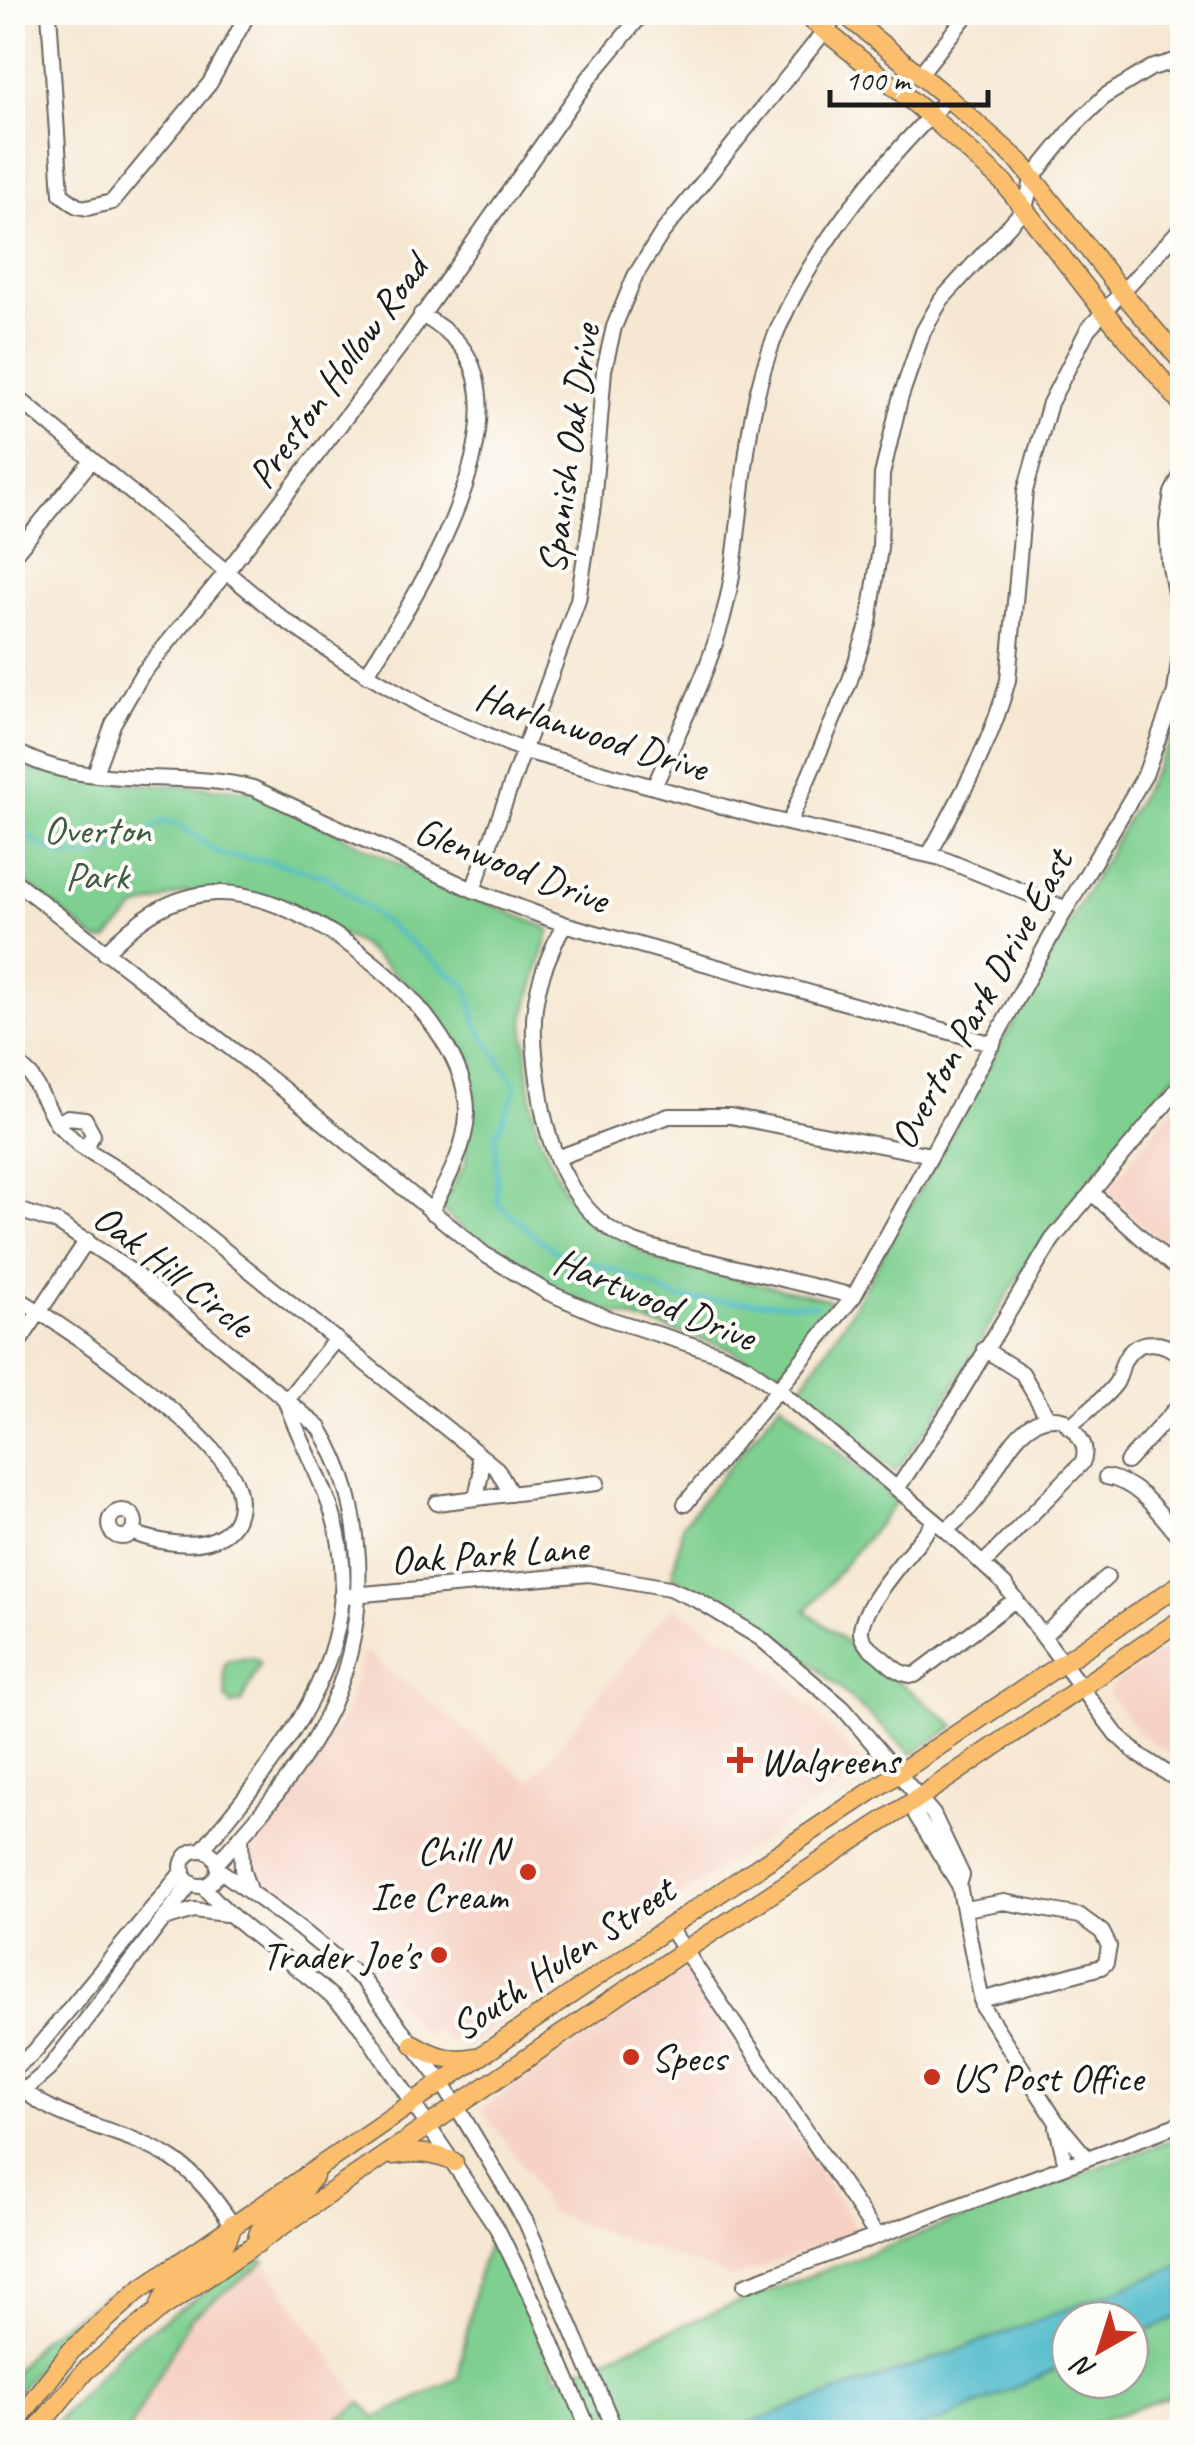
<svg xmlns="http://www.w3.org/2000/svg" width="1195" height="2445" font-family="Caveat,sans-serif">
  <rect width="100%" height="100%" fill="#fdfcf7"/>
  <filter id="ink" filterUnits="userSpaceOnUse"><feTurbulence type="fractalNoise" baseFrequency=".01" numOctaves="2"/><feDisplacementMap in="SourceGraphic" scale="20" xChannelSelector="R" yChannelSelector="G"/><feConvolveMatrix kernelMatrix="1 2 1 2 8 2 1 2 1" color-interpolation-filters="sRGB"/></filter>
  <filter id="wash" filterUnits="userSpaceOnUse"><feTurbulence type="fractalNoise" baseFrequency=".0048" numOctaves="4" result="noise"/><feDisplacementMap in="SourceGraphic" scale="40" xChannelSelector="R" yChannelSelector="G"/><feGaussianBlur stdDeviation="2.25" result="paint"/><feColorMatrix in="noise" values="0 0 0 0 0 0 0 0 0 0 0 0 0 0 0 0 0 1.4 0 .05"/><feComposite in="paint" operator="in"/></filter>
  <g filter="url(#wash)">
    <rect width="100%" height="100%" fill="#f6e7d2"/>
    <path fill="#f6d2c5" d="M1182,1097v165l-76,-70z
      M671,1606l86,49 57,55 51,59 -327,225 -71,54 -11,-12 -8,6 -13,-16 -11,8 -95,-101 -93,-77 106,-136 23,-69 165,130z
      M1182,1636v127l-42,-29 -32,-41 6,-10z
      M683,1970l174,258 -2,5 -121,45 -186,-65 -17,-35 -49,-70z
      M265,2262l97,141 -43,29h-191l62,-114z"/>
    <path fill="#7ecf90" stroke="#4d7656" stroke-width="2.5" fill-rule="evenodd" d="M1182,681v386l-103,126 -59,81 -83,141 -42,57 -96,-82 50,-75 323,-576z
      M12,760l11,8 65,13 165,9 166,84 131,55 -26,91 6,70 8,43 27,59 25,30 71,40 167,37 6,14 -46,54 -12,3 -16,-2 -31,-20 -136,-42 -40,-17 -34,-19 -45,-31 -35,-31 27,-45 -1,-30 10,-36 -15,-48 -31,-46 -68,-58 -89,-47 -87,-6 -49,17 -30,32 -10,-1 -83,-68z
      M781,1402l116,99 -91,110 150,115 -44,28 -118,-107 -61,-42 -61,-28 11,-53z
      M254,1658l6,5 -19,40 -9,2 -6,-7 -2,-32 5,-6z
      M1182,2136v256l-113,40h-750l43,-29 14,15 82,-40 19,-101 14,-42 67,142 171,-71zM1070,2320h60v60h-60z
      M254,2258l11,4 -75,56 -62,114h-115v-59l30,-36 63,-42 -69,71 -21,30 38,28 72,-78z"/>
    <path fill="#52bccd" stroke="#376c74" stroke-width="2.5" d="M1182,2265v51l-52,22v-18h-60v43l-126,57 -41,12h-181l227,-78z"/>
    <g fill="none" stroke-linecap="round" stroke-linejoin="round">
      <path stroke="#52bccd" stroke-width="4" d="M12,827c16,10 38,26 57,29 32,5 70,-17 95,-35l17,5 40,29 52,7 53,14 141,111 10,39 40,61 -21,48 1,68 55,47 70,23 57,26 138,6"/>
    </g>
  </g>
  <g filter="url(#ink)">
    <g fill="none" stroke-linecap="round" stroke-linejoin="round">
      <g stroke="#68635c" stroke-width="18">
        <path id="minor" d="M49,12l12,182 16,12 10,2 25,-6 98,-119 39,-71
          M920,74l49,-62
          M12,393l271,226 60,41 84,49 98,42 236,66 180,41 125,51
          M12,557l80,-97
          M366,675c47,-72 149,-235 101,-320 -11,-19 -28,-29 -46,-41
          M12,749c71,44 164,19 241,39l220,102 91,34 429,120
          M95,773l18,-49 29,-50 86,-104 174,-226 187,-266 55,-66
          M654,787c29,-66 65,-134 77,-206 14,-85 12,-171 47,-252 38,-87 103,-165 170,-231
          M789,823l60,-140 20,-60 11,-75 2,-73 18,-76 23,-67 18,-32 84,-92 8,-31 43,-53 29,-28 46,-28 31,-9
          M929,855c30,-56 63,-112 79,-175l17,-189 25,-88 38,-74 94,-102
          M12,879l266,206 206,169 63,38 60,26 113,36 26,12 33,24 167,140 58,54 112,150 22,20 44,29
          M473,890l105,-290 15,-94 11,-136 10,-43 21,-51 27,-43 178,-221
          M564,924c-34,69 -35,94 -24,169 8,58 34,124 92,148 26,10 54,15 81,21 47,12 94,23 141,34
          M105,953c31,-33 64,-57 110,-60 92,-4 253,123 252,220 -1,36 -20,67 -36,99
          M12,1058l19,18 26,48 22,21 62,38 356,286 14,25
          M57,1124l11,-7 17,2 8,15 -8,15
          M557,1158l112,-42h61l201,39
          M1092,1193l90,81
          M12,1208l46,15 73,48 189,157c25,42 35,82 38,131 7,131 -56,211 -141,304
          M12,1295c55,32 197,131 223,186 9,20 6,43 -13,54 -24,16 -65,7 -89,-2
          M984,1349l38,24 26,45
          M12,1353l75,-113
          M286,1401l50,-62
          M1069,1427c15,-14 35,-27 47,-44 4,-6 4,-14 8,-22 13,-26 41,-20 58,-4
          M1127,1462l55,-60
          M1106,1477c35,6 54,38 76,63
          M897,1489l59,-89 96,-160 130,-156
          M476,1498l5,-25 -3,-19
          M437,1503l160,-20
          M685,1504l169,-208 212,-387 79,-134 30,-83 5,-38v-35l-11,-57 -2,-37 5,-32 10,-20
          M109 1524a13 13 0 1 1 26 0a13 13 0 1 1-26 0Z
          M935,1521c-17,23 -76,85 -74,112 1,11 13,18 20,24 11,9 19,19 34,18l101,-76
          M946,1530c12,-10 25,-22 33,-34 20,-28 40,-86 83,-77 13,13 29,25 20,44l-99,101
          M341,1596l248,-22 80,14 30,13 61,37 83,70 90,106 29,61 -3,10 24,122 73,114 31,37
          M1044,1635l63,-58
          M917,1799l-1,16 43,70
          M241,1837l1,32 7,21
          M202,1850c71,-87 157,-182 138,-305 -8,-51 -37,-95 -54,-143
          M182 1868a18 18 0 1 1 36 0a18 18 0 1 1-36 0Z
          M218,1869l80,58 65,53 79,102 84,140 90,210
          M203,1886c45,54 111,86 157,139l137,203 44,89 49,115
          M965,1909l39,-7 76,14 22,16 7,14 -3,17 -5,4 -120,33
          M165,1919l29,-9 32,4
          M669,1927l208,309
          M12,2070l22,-18 149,-181
          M12,2080c45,46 111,46 162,80 24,16 42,40 58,64
          M12,2101l36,-31 143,-187
          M1057,2127l9,39
          M745,2285l437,-162"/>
      </g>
      <g stroke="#68635c" stroke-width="21">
        <path id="major" d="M802,12l128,104 74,67 99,127 79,94
          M842,12l106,86 72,64 102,130 60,70
          M413,2044c23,13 37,18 62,13
          M393,2155c23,-3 39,-3 61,7
          M257,2244c-1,-23 20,-29 35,-42 9,-7 14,-17 22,-25
          M160,2305c13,-38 65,-34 72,-81
          M12,2427l59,-76 67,-60 531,-364 513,-344
          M34,2432l51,-61 74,-61 526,-360 232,-151 265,-180"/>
      </g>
      <use href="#minor" stroke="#fff" stroke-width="14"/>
      <use href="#major" stroke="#fabe6d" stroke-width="18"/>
    </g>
  </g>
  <g fill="#c8321e" stroke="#fdfcf7" stroke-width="4">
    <path d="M735 1745h10v10h10v10h-10v10h-10v-10h-10v-10h10z"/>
    <circle cx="528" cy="1872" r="10"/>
    <circle cx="439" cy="1955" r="10"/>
    <circle cx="631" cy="2057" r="10"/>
    <circle cx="932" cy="2077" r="10"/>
  </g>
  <g text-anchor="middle" stroke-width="8" stroke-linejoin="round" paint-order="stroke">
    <g font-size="40" fill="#1c1c1c" stroke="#fdfcf7">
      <text transform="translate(337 371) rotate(-54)" y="14">Preston Hollow Road</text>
      <text transform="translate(568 449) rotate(-82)" y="14">Spanish Oak Drive</text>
      <text transform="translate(592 731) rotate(18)" y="14">Harlanwood Drive</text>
      <text transform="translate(512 864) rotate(21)" y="14">Glenwood Drive</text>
      <text transform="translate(980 999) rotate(-61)" y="14">Overton Park Drive East</text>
      <text transform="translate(174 1270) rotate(38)" y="14">Oak Hill Circle</text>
      <text transform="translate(655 1298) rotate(22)" y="14">Hartwood Drive</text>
      <text transform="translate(489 1553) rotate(-4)" y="14">Oak Park Lane</text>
      <text transform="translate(562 1958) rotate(-34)" y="14">South Hulen Street</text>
    </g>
    <g font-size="40" fill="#3e5b45" stroke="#fdfcf7">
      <text x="97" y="843">Overton<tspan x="97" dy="46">Park</tspan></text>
    </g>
    <g font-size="40" fill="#1c1c1c" stroke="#fdfcf7" text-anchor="start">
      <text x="760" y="1774">Walgreens</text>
      <text x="508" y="1863" text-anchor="end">Chill N<tspan x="508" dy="46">Ice Cream</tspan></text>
      <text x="419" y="1969" text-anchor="end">Trader Joe's</text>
      <text x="651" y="2071">Specs</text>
      <text x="952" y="2091">US Post Office</text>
    </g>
  </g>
  <rect width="1195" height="2445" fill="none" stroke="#fdfcf7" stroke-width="50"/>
  <g transform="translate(1100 2350) rotate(219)"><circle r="48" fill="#fdfcf7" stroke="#a3a29f" stroke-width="2.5"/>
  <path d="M0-8L18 38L0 25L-18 38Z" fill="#c8321e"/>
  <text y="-15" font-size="28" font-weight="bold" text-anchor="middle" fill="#1c1c1c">N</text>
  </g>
  <path d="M830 90v15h158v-15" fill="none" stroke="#1c1c1c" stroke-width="5"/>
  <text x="845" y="90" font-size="30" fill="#1c1c1c" stroke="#fdfcf7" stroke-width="8" paint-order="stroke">100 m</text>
</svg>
